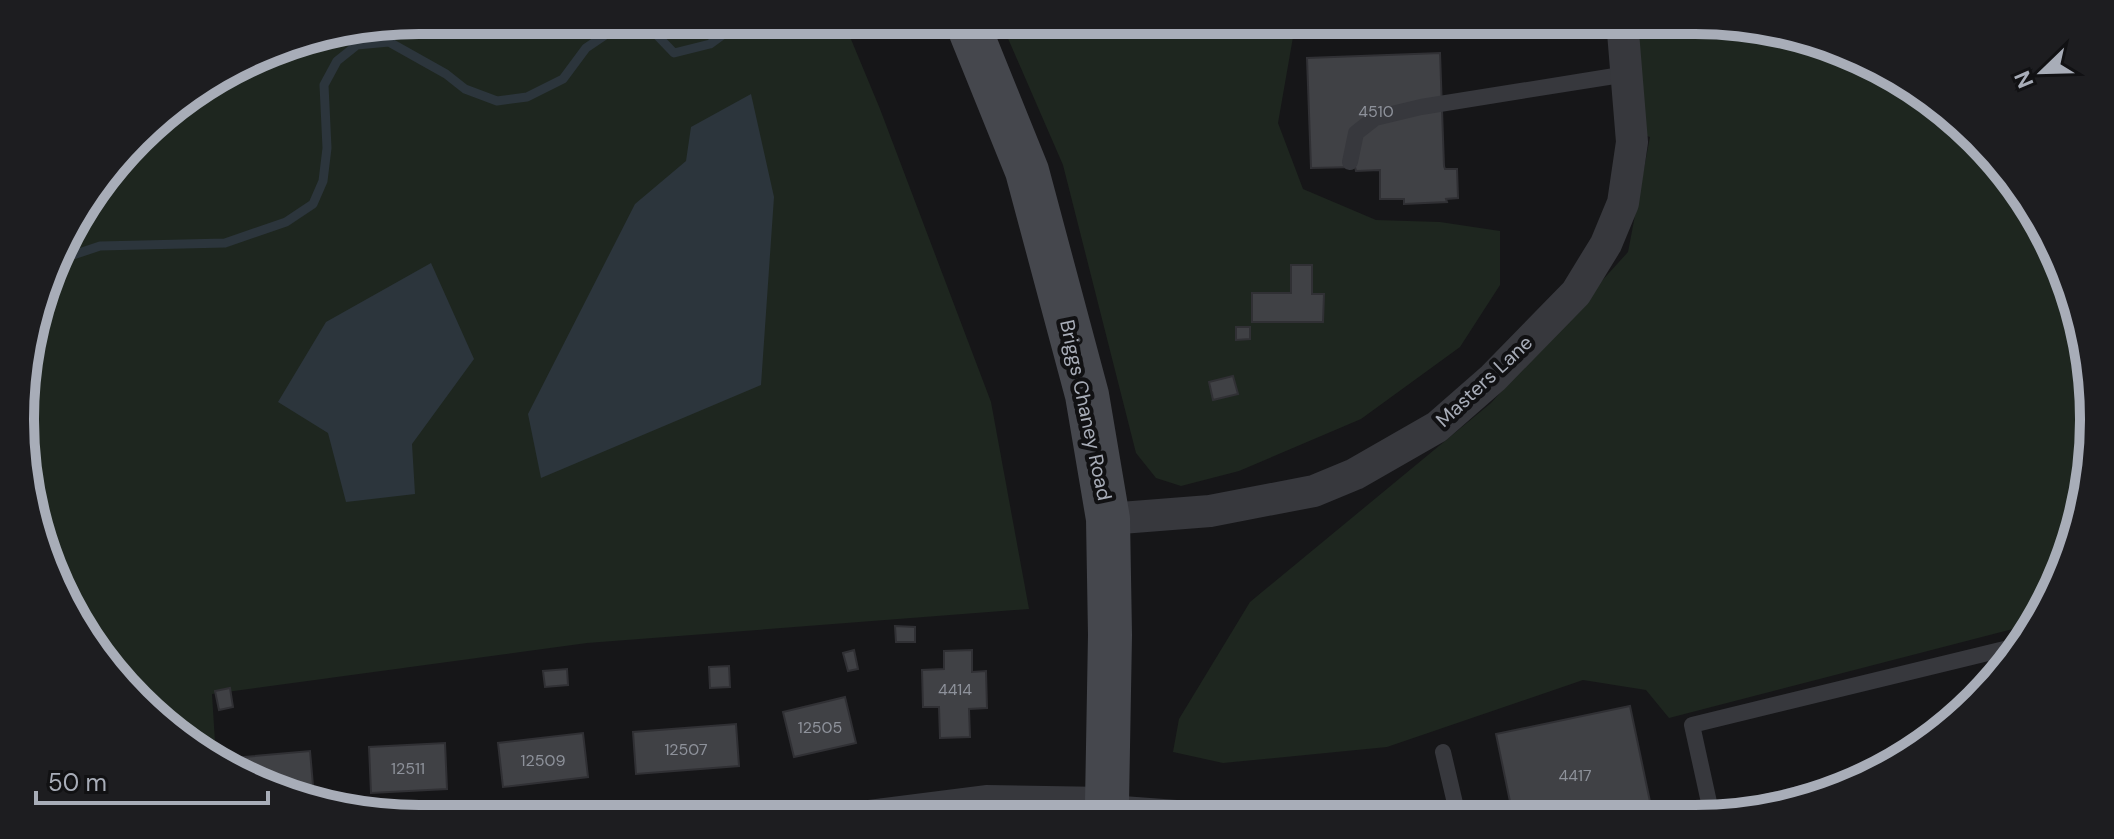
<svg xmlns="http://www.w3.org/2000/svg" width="2114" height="839" font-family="'DM Sans',sans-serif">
  <rect width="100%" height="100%" fill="#161618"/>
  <path fill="#1e261f" d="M420,20h423l37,89 111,293 38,207 -442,34 -375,51 4,64 -40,-22 -102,-116 -46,-123 -5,-130 50,-147 83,-101 135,-78z
    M1000,20h296l-18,103 25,66 73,31 64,2 60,9v54l-40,62 -99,72 -122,52 -58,15 -25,-8 -20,-25 -73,-288z
    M1620,20h74l128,21 136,78 95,123 40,151 -20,154 -37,76 -367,95 -23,-28 -63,-10 -196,67 -164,16 -50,-11 6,-33 71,-117 241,-199 137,-151 22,-115 -9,-3z"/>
  <path fill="#2c353c" d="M751,94l23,103 -13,188 -220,93 -13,-64 107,-210 51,-43 5,-34z
    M431,263l43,96 -62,85 3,50 -69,8 -18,-69 -50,-31 48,-80z"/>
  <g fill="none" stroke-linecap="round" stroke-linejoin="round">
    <path stroke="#2c353c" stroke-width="9" d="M58,264l9,-7 33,-11 125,-3 61,-21 27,-18 10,-23 4,-33 -3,-63 13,-24 20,-16 32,-3 57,32 19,15 32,12 30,-4 36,-18 23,-31 34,-23 30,3 24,25 36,-9 33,-24"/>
  </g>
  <path fill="#404145" stroke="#303034" stroke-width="2" d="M1440,53l4,113 1,3h12l1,29 -12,1 1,3 -43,2v-5h-24v-29l-24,1 -1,-4 -44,1 -4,-110z
    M1291,265h21v29h12l-1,28h-71v-29h39z
    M1236,327h14v12l-14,1z
    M1233,376l5,18 -25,6 -4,-18z
    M895,626l20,1v15h-19z
    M854,650l4,19 -10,2 -5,-18z
    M972,650v22l14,-1 1,37 -18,1 1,28 -30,1 -1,-31h-16l-1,-37 22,-1v-18z
    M729,666l1,21 -20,1 -1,-21z
    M567,669l1,16 -23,2 -2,-16z
    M230,688l3,19 -14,3 -4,-19z
    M845,697l11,46 -62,14 -11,-45z
    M1630,706l23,110h-140l-17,-82z
    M736,724l3,42 -103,8 -3,-42z
    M583,733l5,44 -85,10 -5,-44z
    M445,743l2,46 -76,4 -2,-46z
    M310,751l4,46 -22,1 -58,-31 -1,-9z"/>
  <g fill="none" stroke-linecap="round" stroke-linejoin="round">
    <path stroke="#37383d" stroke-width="16" d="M1350,162l6,-29 19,-15 46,-11 206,-33
      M1443,752l15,64
      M1109,803l188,14
      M1712,815l161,-39
      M1712,816l-20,-91 333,-81"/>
    <path stroke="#37383d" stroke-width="32" d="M1108,519l102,-8 104,-20 41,-17 82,-47 56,-49 83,-85 30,-49 17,-41 9,-61 -10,-122
      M852,818l134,-17 121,2"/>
    <path stroke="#45474d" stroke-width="44" d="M966,20l61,151 60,224 21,124 2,116 -3,168 -3,14"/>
  </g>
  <g text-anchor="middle" stroke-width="8" stroke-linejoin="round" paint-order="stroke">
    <g font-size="16" fill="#8e929b">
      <text x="1376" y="117">4510</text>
      <text x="955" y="695">4414</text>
      <text x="820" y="733">12505</text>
      <text x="686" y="755">12507</text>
      <text x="543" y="766">12509</text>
      <text x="408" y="774">12511</text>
      <text x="1575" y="781">4417</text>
    </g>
    <g font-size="20" fill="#a8adb8" stroke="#111113">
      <text transform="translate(1484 381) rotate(-43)" y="7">Masters Lane</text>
      <text transform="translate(1086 410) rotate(78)" y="7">Briggs Chaney Road</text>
    </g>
  </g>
  <path d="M0 0H2114V839H0ZM419 34H1695A385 385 0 0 1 2080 419V420A385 385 0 0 1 1695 805H419A385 385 0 0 1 34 420V419A385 385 0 0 1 419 34Z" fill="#1d1d20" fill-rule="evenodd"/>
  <path fill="none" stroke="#a8adb8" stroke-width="10" d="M419 34H1695A385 385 0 0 1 2080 419V420A385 385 0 0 1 1695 805H419A385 385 0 0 1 34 420V419A385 385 0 0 1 419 34Z"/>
  <g transform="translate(2042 72) rotate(247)" stroke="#111113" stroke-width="6" paint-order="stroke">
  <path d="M0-6L14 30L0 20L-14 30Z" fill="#a8adb8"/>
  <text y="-12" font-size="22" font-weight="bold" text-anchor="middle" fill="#a8adb8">N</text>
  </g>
  <path d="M36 791v12h232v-12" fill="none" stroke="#a8adb8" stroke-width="4"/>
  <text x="48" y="791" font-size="24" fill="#a8adb8" stroke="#111113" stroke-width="6" paint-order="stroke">50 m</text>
</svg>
